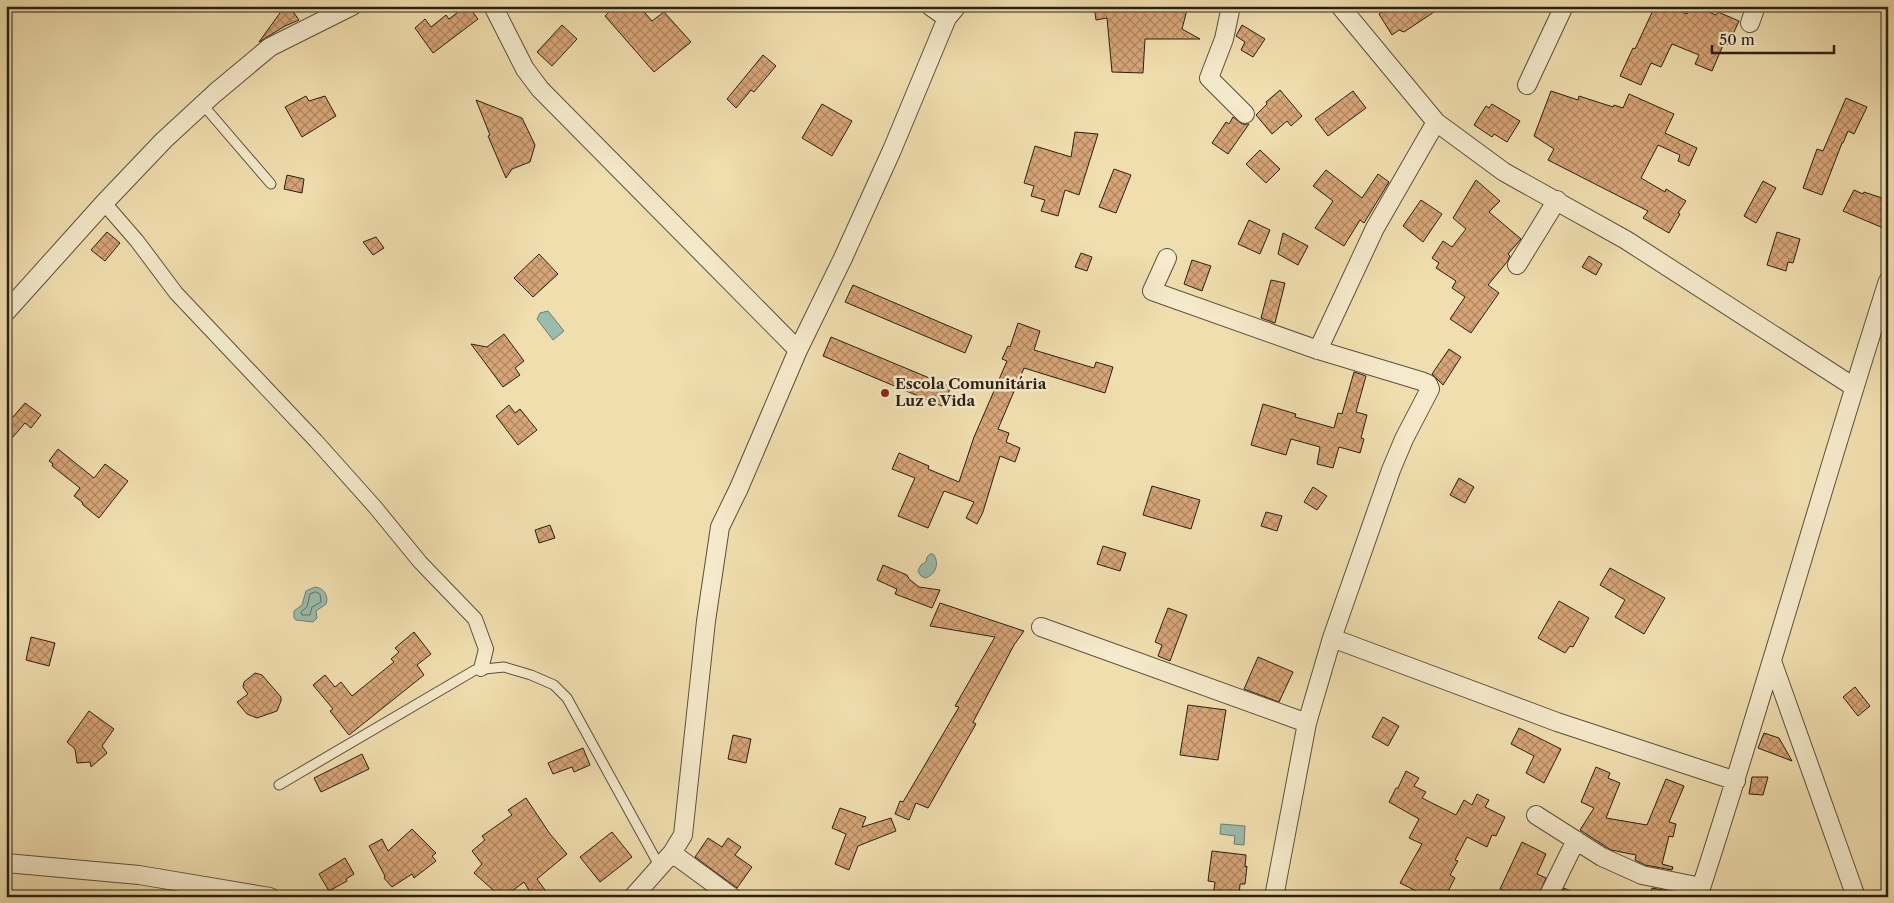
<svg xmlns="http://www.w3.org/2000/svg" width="1894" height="903" font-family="'Libre Caslon Text',serif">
  <defs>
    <pattern id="building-cross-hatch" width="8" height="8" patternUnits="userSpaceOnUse" patternTransform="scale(1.25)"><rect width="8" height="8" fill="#d7a577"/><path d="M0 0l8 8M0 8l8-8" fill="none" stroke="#ae8661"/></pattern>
  </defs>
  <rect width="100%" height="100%" fill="#f0deaf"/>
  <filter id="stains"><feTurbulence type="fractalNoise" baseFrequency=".004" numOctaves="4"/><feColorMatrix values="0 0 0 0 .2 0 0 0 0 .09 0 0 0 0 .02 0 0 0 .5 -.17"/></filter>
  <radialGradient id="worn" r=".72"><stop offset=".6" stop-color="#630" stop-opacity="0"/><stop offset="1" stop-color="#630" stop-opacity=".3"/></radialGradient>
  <path fill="#9abcac" stroke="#6d7e70" d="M548,311l16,20 -11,9 -16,-21 3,-6z
    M930,554h3c7,8 3,21 -8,24l-4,-2 -3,-5 3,-6 5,-3 1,-5z
    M315,587c9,1 14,9 11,17l-10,7 1,7 -4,4 -17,-2 -2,-2v-7l8,-6 4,-14z
    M1221,824l24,2 -1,19 -10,-1 1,-8 -15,-2z"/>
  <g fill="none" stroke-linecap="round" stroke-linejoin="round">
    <path stroke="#626e61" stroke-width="1" d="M316,592l4,2 1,8 -9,5 -2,8h-8l-1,-3 6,-5 3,-13z"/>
  </g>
  <path fill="url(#building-cross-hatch)" stroke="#292016" d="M285,6h4l10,14 -14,6 -26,16z
    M466,6h2l10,13 -45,34 -18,-25 10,-9 6,8 15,-12 3,4z
    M615,6h24l13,15 12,-9 27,30 -37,30 -49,-56z
    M1094,6h94l-6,23 18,10h-55l-2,34 -31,-1 -5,-54 -11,2z
    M1391,6h52l-39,26 -5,-2 -7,5 -13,-21z
    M1655,6h13l19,8 3,-7 8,4 1,-3 17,7 2,-3 21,9 -11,24 -4,-2 -12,28 -17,-7 4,-9 -27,-11 -11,23 -10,-4 -10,22 -21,-9 13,-28 2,1z
    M562,25l15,14 -25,27 -15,-14z
    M1242,25l23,14 -12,18 -12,-7 4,-8 -9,-6z
    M763,55l13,11 -22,26 -3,-2 -15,18 -9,-9z
    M1280,90l22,26 -11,10 -4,-5 -15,13 -16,-19 11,-11 -1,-2z
    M1353,91l13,17 -38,28 -13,-17z
    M1551,91l27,9 1,-4 34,11 1,-2 9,3 6,-14 45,20 -9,19 32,15 -8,18 -11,-5 2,-6 -22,-10 -17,33 24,14 1,-3 20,12 -8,12 2,1 -11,19 -26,-15 5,-7 -100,-51 6,-11 -20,-13z
    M306,96l3,5 16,-5 11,20 -34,21 -17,-30z
    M1846,98l21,9 -13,27 -6,-3 -5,12h-1l-20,52 -19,-7 14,-39 6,2z
    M476,100l46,18 13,27 -5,17 -18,7 -6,9 -18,-42 2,-1z
    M822,104l30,17 -20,35 -30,-18z
    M1492,104l28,17 -13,21 -13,-8 -2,3 -18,-12 12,-19 3,2z
    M1233,117l9,7h7l-21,30 -16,-11 14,-21 3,2z
    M1075,132l23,2 -19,61 -14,-5 -7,26 -17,-5 4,-11 -14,-4 3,-10 -10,-3 11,-37 36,11z
    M1260,150l20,19 -14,14 -20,-19z
    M1114,169l17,6 -15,38 -17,-6z
    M1326,170l36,28 16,-24 11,8 -25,41 -4,-3 -16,26 -29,-18 18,-27 -20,-15z
    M287,175l17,4 -2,14 -18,-4z
    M1476,180l24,21 -11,11 32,27 -13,15 2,2 -3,6 -19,23 11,8 -28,40 -21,-14 15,-22 -13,-9 4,-7 -20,-13 3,-5 -7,-5 11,-17 9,6 14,-18 -13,-11z
    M1763,181l13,7 -20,35 -12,-7z
    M1854,190l9,4 1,-2 24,8v30l-45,-19z
    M1421,200l21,14 -19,28 -20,-16z
    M1249,220l21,10 -10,24 -22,-10z
    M107,232l13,11 -15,18 -14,-11z
    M1777,232l23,7 -7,24 -5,-1 -2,9 -19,-6z
    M1283,233l25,13 -10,19 -20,-11z
    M376,237l8,11 -11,7 -10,-13z
    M1081,253l11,4 -5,14 -12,-4z
    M539,254l19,20 -25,23 -19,-19z
    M1589,256l13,8 -6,11 -14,-8z
    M1192,260l19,6 -9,25 -18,-7z
    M1271,280l14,3 -10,40 -14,-5z
    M853,285l119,51 -7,17 -120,-51z
    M1018,323l22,8 -6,19 60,18 2,-6 17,5 -8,26 -81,-25 -26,61 11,4 -3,9 14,6 -5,14 -15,-6 -17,56 -6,12 -11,-6 8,-16 -30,-11 -16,37 -30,-12 17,-38 -23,-9 7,-16 30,13 -1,3 31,13 15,-45 33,-76 -5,-2 6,-13 2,1z
    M504,334l20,27 -9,7 5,7 -17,12 -32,-43 16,3z
    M831,337l120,50 -9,19 -119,-50z
    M1449,349l12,8 -18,28 -11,-11z
    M1354,372l12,4 -10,36 11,3 -6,23 3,1 -4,14 -21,-6 -6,21 -16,-4 3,-17 -29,-8 -5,16 -35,-10 12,-41 33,10 -1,3 39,11 4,-15 4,1z
    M25,403l16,12 -10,13 -6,-5 -19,22v-20z
    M509,405l6,8 5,-4 17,21 -19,15 -22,-29z
    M58,449l36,29 11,-14 23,17 -29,37 -16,-13 -1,-3 -8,-6 6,-8 -28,-22 1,-2 -4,-3z
    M1459,478l15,9 -9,16 -15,-8z
    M1152,486l48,14 -9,29 -48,-14z
    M1313,487l14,9 -10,14 -13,-8z
    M1266,512l16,4 -5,15 -16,-5z
    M550,525l5,13 -16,5 -4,-13z
    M1103,546l23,7 -6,18 -23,-7z
    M883,565l24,10 2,4 10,8 21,3 -8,18 -37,-14 2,-5 -20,-9z
    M1610,568l55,30 -21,36 -29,-17 10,-17 -25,-15z
    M1559,601l30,17 -16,29 -3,-1 -5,7 -27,-15z
    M940,603l84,28 -10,14 -41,77 3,2 -48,84 -12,-5 -7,17 -14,-6 5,-13 3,1 56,-95 -4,-1 40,-69 -65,-11z
    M1168,608l19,7 -17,46 -12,-5 4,-11 -7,-3z
    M414,632l17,22 -14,11 7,10 -75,60 -19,-24 3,-2 -20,-24 12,-10 10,12 6,-5 11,14 42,-34 -3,-3 8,-7 -4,-4z
    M31,637l24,6 -6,23 -23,-6z
    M1258,657l35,15 -14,30 -35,-13z
    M255,673l7,2 19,22v4l-4,10 -20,7 -10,-4 -10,-12 11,-8 -5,-7 1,-5z
    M1855,687l15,19 -12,10 -15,-19z
    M1188,705l38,5 -8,50 -38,-5z
    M89,711l25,18 -12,17 5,7 -16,14 -1,-5 -13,1 -2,-14 -8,-7z
    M1383,717l16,9 -11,20 -16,-9z
    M1519,728l42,21 -17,34 -18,-10 8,-17 -23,-12z
    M1764,733l15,5 13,23 -34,-13z
    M733,735l18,4 -5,24 -18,-4z
    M583,748l7,17 -16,7 -2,-5 -19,7 -5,-11z
    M362,754l7,15 -48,23 -7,-14z
    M1596,767l14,6 -2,5 12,5 -14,35 41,7 19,-46 18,7 -15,36 7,2 -3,13 -4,-1 -7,28 11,3 -1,3 -27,-5 -10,-5 1,-5 -25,-5 -31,-20 14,-22 -13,-6z
    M1406,771l13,7 -5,8 12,6 -4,6 34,17 8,-15 8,5 5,-11 12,6 -4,7 20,10 -9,19 -4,-1 -5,12 -20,-10 -12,23 3,1 -8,14 5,3 -10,19h-16l-29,-14 22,-39 -13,-6 10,-19 -30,-17 7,-14h2z
    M1752,777h16l-5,18 -14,-1z
    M526,798l24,36 17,20 -30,25 13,18h-17l-9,-15 -20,15h-3l-27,-24 8,-9 -10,-13 13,-11 -3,-4 30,-21 -4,-5z
    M840,808l26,9 -4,10 29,-9 5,13 -38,15 -9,24 -14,-6 11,-30 -14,-6z
    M412,829l24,24 -4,3 4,5 -22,17 -2,-4 -20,13 -8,-9 1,-2 -16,-30 13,-7 6,12z
    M612,832l20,25 -32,25 -20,-25z
    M708,838l14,9 6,-9 13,9 -6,8 17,12 -15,21 -42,-31z
    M1522,842l24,12 -9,20 9,4 -8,19h-18l-20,-8z
    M1212,851l34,4 -1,12 2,-1 -2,18h-5l-1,13h-26l2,-15 -7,-1z
    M345,858l9,16 -8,5 1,2 -18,10 -10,-17z
    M1564,888l18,9h-22z
    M1652,888l15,3 -2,6h-15z"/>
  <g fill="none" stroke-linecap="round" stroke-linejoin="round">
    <g stroke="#5b503c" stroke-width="11">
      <path id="service" d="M203,105l68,79
        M279,785l196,-115 29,-3 27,8 23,10 13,13 93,169"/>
    </g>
    <g stroke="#5b503c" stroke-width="16">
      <path id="pedestrian" d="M104,203l33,38 39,52 140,148 59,66 45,55 55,57 11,30 -5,20"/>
    </g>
    <g stroke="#5b503c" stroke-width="20">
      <path id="minor" d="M493,6l32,63 15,20 258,261
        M930,6l17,12
        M1231,6l-7,33 -15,39 36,36
        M1340,6l96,116 68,50 122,68 228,147
        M1750,23l6,-17
        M1527,85l37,-79
        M1167,258l-15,33 166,59 103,31 7,3 2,5 -26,50 -13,31 -59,168 -25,85 -33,174
        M1517,265l40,-65
        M6,312l98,-109 60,-63 51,-47 55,-46 82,-41
        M1318,350l57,-122 61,-106
        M1041,627l266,96
        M1332,638l225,84 179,59
        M1772,661l84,236
        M1536,815l66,42 40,18 59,12
        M672,853l60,44
        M6,863l133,12 131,22
        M633,897l39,-44 11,-18 23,-214 14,-94 19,-39 59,-138 45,-92 49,-108 55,-132 10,-12
        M1548,897l28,-57
        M1698,897c67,-204 124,-411 190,-616"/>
    </g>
    <use href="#service" stroke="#f5eacb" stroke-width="9"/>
    <use href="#pedestrian" stroke="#f5eacb" stroke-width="14"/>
    <use href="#minor" stroke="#f5eacb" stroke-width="18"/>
  </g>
  <circle fill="#8f2418" stroke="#f5eacb" stroke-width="2" cx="885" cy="393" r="5"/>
  <g text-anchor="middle" stroke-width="5" stroke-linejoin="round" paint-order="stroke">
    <g font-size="15" font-weight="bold" fill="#292016" stroke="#f5eacb" text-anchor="start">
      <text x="895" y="389">Escola Comunitária<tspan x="895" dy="17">Luz e Vida</tspan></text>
    </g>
  </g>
  <rect width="1894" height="903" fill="none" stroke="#f0deaf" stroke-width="25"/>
  <rect x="8" y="8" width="1879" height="888" fill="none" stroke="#292016" stroke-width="2.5"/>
  <rect x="12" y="12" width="1869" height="878" fill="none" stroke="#292016"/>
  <path d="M1712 45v8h122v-8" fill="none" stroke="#292016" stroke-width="2.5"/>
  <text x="1719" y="45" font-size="15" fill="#292016" stroke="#f5eacb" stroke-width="4" paint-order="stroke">50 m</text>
  <rect width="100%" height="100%" filter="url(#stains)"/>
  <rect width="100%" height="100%" fill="url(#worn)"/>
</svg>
